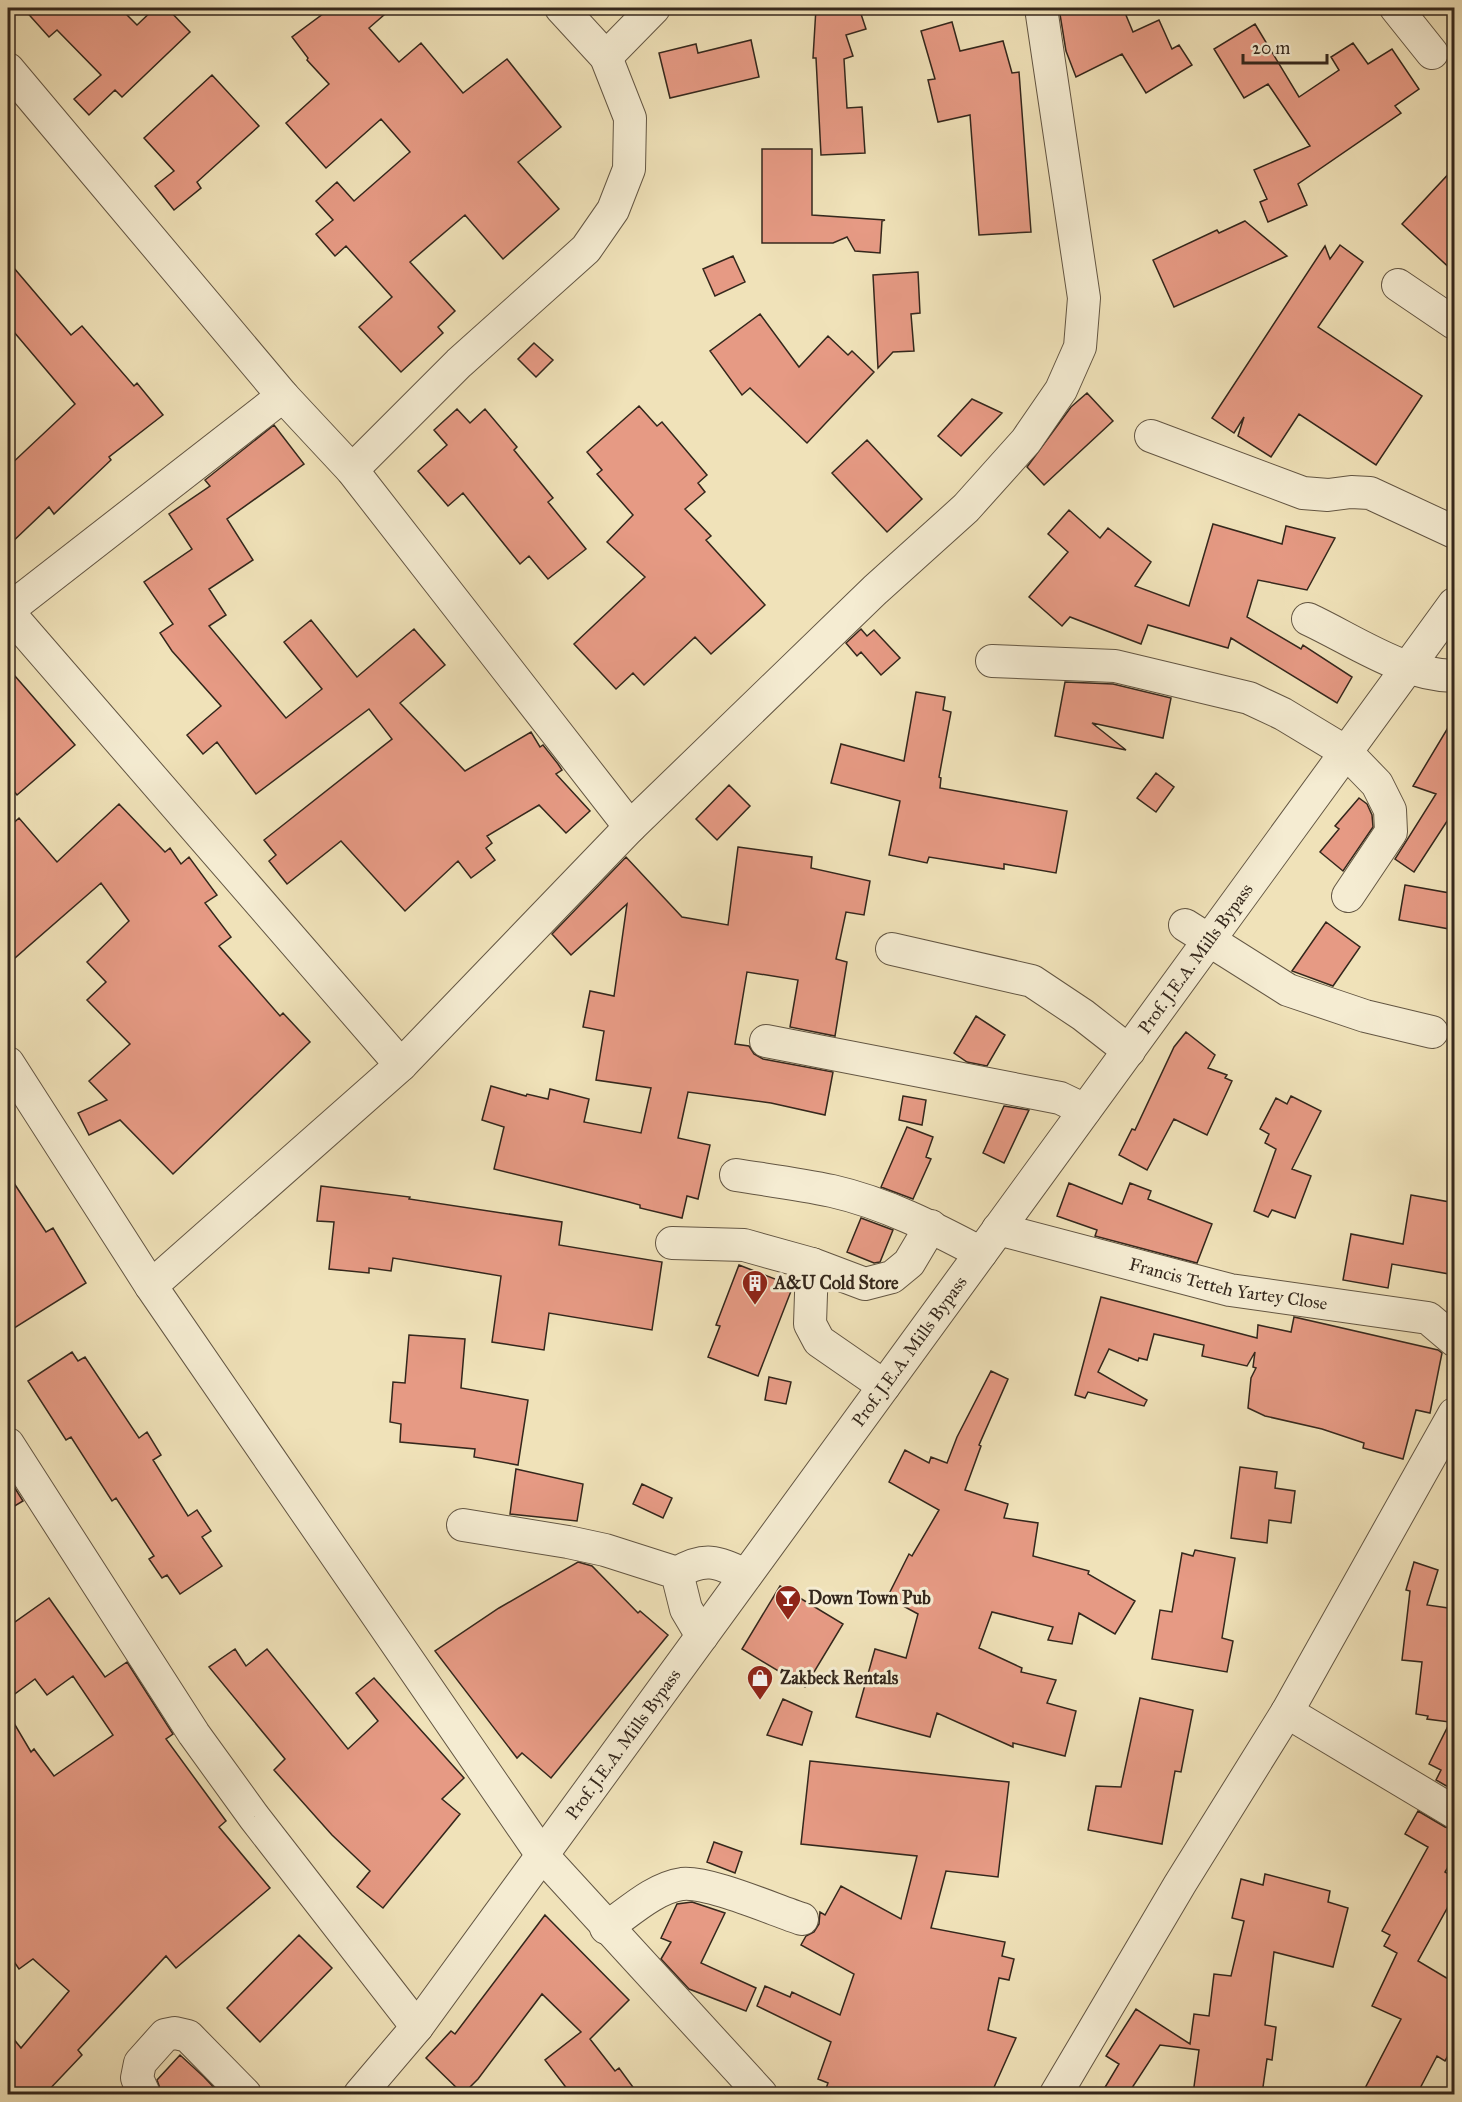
<svg xmlns="http://www.w3.org/2000/svg" width="1462" height="2102" font-family="'IM FELL Great Primer',serif">
  <rect width="100%" height="100%" fill="#f0e2b9"/>
  <filter id="stains"><feTurbulence type="fractalNoise" baseFrequency=".00333" numOctaves="4"/><feColorMatrix values="0 0 0 0 .2 0 0 0 0 .09 0 0 0 0 .02 0 0 0 .5 -.17"/></filter>
  <radialGradient id="worn" r=".72"><stop offset=".6" stop-color="#630" stop-opacity="0"/><stop offset="1" stop-color="#630" stop-opacity=".3"/></radialGradient>
  <path fill="#e69a84" stroke="#34271c" stroke-width="1.5" d="M23,8h97l17,17 18,-17h12l23,24 -68,65 -7,-7 -26,25 -15,-16 27,-24 -44,-45 -8,7z
    M331,8h61l-23,20 30,34 22,-19 42,50 44,-34 54,68 -43,35 41,47 -56,50 -38,-44 -55,47 45,49 -17,16 5,6 -42,39 -42,-45 33,-30 -46,-51 -11,10 -19,-22 17,-14 -17,-19 21,-19 17,19 56,-49 -29,-33 -55,49 -40,-45 43,-39 -22,-24 1,-2 -16,-21z
    M816,8h43l7,21 -20,6 7,21 -9,3 3,49 15,-1 3,46 -44,2 -5,-97h-3z
    M1059,8h64l10,24 26,-12 13,29 7,-4 13,20 -46,28 -24,-39 -46,23 -10,-26z
    M952,22l8,29 43,-10 9,32 7,-1 12,160 -52,3 -9,-120 -32,7 -10,-42 7,-1 -14,-48z
    M1255,24l44,73 40,-27 -8,-13 22,-14 15,21 24,-15 27,40 -24,17 6,7 -103,71 9,21 -39,17 -8,-20 7,-3 -13,-29 56,-24 -42,-62 -24,14 -30,-49z
    M751,40l8,37 -89,21 -11,-45 37,-9 2,9z
    M212,75l47,51 -62,56 4,6 -27,22 -19,-24 19,-15 -30,-33z
    M762,149h50v66l73,5 -3,1 -2,32 -25,-2 -8,-14 -14,6h-71z
    M1455,167v106l-53,-49z
    M1245,221l42,35 -113,51 -21,-47 64,-30 2,3z
    M1340,245l23,17 -45,65 104,69 -46,69 -77,-51 -28,43 -33,-21 6,-19 -10,16 -22,-15 113,-172 5,13z
    M733,256l12,26 -30,14 -12,-27z
    M8,261l63,74 11,-9 52,60 3,-3 26,32 -54,42 2,3 -57,54 -5,-7 -41,39v-79l67,-63 -67,-79z
    M918,272l2,41 -9,1 3,37 -21,1 -15,16 -5,-93z
    M760,314l39,53 29,-31 20,19 4,-4 22,21 -67,71 -57,-55 -8,7 -32,-44z
    M534,343l19,17 -17,17 -18,-18z
    M1087,393l26,28 -69,64 -17,-18 44,-60z
    M972,399l30,14 -41,43 -23,-20z
    M639,406l18,20 5,-4 45,53 -9,8 7,9 -20,17 26,27 -5,4 59,65 -54,49 -16,-17 -51,48 -11,-12 -17,16 -42,-45 71,-67 -38,-35 26,-27 -36,-41 5,-4 -15,-18z
    M457,409l13,14 15,-14 32,38 -3,3 39,48 -5,4 38,47 -38,30 -19,-23 -9,8 -57,-71 -15,13 -30,-35 29,-26 -13,-15z
    M274,425l30,39 -77,55 26,41 -44,29 17,26 -17,11 77,92 36,-29 -38,-47 27,-22 46,57 57,-48 31,36 -45,38 65,68 66,-39 9,15 3,-2 15,19 4,6 -6,4 34,37 -24,22 -27,-28 -52,31 5,7 -6,5 9,12 -24,18 -13,-17 -53,50 -64,-70 -54,43 -18,-23 7,-6 -12,-15 128,-101 -23,-30 -113,85 -39,-52 -14,12 -16,-19 34,-29 -49,-55 -12,-18 13,-9 -29,-42 48,-33 -23,-35 41,-28 -5,-6z
    M867,440l55,59 -35,33 -55,-59z
    M1069,510l31,28 8,-10 43,34 -16,24 54,20 24,-82 69,20 4,-18 49,12 -28,52 -49,-10 -11,37 54,32 2,-4 49,32 -15,26 -106,-65 -3,10 -80,-23 -7,19 -71,-27 -8,9 -33,-29 39,-45 -20,-18z
    M861,629l6,7 7,-6 26,28 -19,17 -20,-23 -4,4 -11,-13z
    M8,668l67,77 -58,50 -9,-11z
    M1065,682l48,2 58,14 -8,40 -71,-15 34,27 -71,-14z
    M916,692l29,5 -2,13 8,2 -12,65 2,1 -1,10 127,23 -11,62 -52,-9v5l-75,-12 -2,6 -38,-8 11,-54 -69,-18 10,-39 63,17z
    M1455,716v93l-41,63 -19,-13 41,-65 -23,-8z
    M1156,773l18,14 -18,25 -19,-14z
    M729,785l21,21 -33,34 -21,-21z
    M1359,798l8,6 5,11 1,12 -30,44 -23,-19 19,-23 -4,-3z
    M119,804l46,48 5,-4 11,16 8,-7 28,38 -12,8 26,34 -12,9 61,70 3,-3 27,29 -137,132 -53,-54 -31,15 -11,-22 29,-13 -18,-19 41,-37 -43,-44 19,-18 -19,-20 42,-41 -28,-38 -93,81v-136l11,-10 38,44z
    M738,847l74,10 -1,11 59,13 -6,34 -18,-3 -10,47 11,3 -12,74 -45,-9 8,-47 -51,-8 -12,72 14,2 5,8 9,5 70,13 -8,43 -54,-12 -83,-11 -10,46 32,7 -12,54 -11,-3 -5,22 -42,-10v-3l-11,-3 -135,-33 10,-42 -22,-7 9,-34 35,10 1,-2 21,5 2,-10 39,10 -5,23 57,11 10,-45 -55,-8 8,-49 -21,-4 7,-36 24,5 13,-92 -56,51 -19,-21 74,-77 56,60 46,8z
    M1405,885l50,9v36l-56,-10z
    M1326,922l34,25 -27,39 -41,-15z
    M976,1016l29,19 -18,31 -20,-4 -13,-9z
    M1186,1032l29,23 -7,13 19,7 -2,3 7,3 -25,54 -33,-16 -27,51 -28,-15 13,-26 3,1 39,-83z
    M903,1096l23,4 -4,25 -23,-5z
    M1291,1096l30,15 -29,58 19,7 -16,42 -23,-8 -4,7 -14,-6 22,-62 -11,-6 4,-9 -9,-5 16,-31 11,6z
    M1004,1106l25,4 -25,53 -21,-10z
    M907,1127l26,10 -7,20 5,2 -18,40 -32,-12z
    M8,1174l38,58 7,-4 33,55 -78,49z
    M1069,1183l53,21 8,-21 21,8 -3,8 64,25 -15,39 -102,-27 2,-6 -40,-14z
    M321,1186l89,11 -1,2 153,23 -3,23 103,17 -10,68 -103,-17 -5,37 -52,-8 9,-66 -108,-18 -2,13 -22,-3v5l-40,-4 5,-47 -17,-1z
    M1411,1195l44,8v72l-63,-11 -4,24 -45,-8 8,-46 52,10z
    M861,1218l32,12 -13,32 -6,1 -27,-11z
    M739,1265l54,21 -35,90 -50,-19 12,-31 -4,-1z
    M1101,1297l156,41 1,-13 33,7 3,-15 144,33 4,3 -12,60 -14,-3 -13,49 -40,-11 1,-5 -42,-14 -57,-13 -17,-8 3,-30 5,-10 -3,-1 2,-15 -8,14 -45,-10 2,-11 -50,-11 -7,26 -8,-2 -1,3 -29,-12 -11,23 49,28 -3,6 -56,-14 -3,6 -10,-3z
    M409,1335l56,4 -4,49 67,12 -10,65 -44,-8 1,-8 -75,-7 1,-18 -11,-2 3,-40 12,1z
    M72,1352l6,9 7,-4 54,81 8,-6 14,23 -8,5 35,56 9,-6 14,21 -9,6 20,29 -42,28 -13,-19 -5,3 -13,-19 5,-3 -38,-58 -4,3 -41,-64 -5,3 -38,-59z
    M991,1371l17,8 -29,66 2,1 -16,44 43,14 -4,14 34,5 -5,33 56,15 -1,3 47,27 -20,33 -36,-21 -7,31 -24,-4 5,-13 -61,-15 -13,36 43,20 -1,4 35,8 -9,23 29,8 -11,45 -52,-13v4l-76,-34 -7,24 -74,-20 19,-68 31,9 12,-44 -26,-14 3,-5 -5,-3 19,-38 3,2 27,-46 -50,-28 16,-32 24,13 2,-6 16,6 10,-26z
    M769,1377l22,5 -5,22 -21,-4z
    M1240,1467l37,5 -2,16 20,3 -4,32 -22,-3 -2,23 -36,-5z
    M516,1469l67,15 -6,37 -67,-7z
    M8,1477l15,24 -15,9z
    M642,1484l30,14 -9,20 -30,-14z
    M1195,1550l40,8 -13,80 11,3 -6,31 -75,-13 8,-49 12,2 10,-59 11,3z
    M578,1562l14,4 46,47 2,-2 28,24 -117,143 -29,-25 -5,5 -82,-107 64,-43z
    M1414,1562l24,8 -11,35 28,4v182l-19,-11 5,-10 -12,-6 21,-42 -23,-3 1,-3 -12,-2 6,-52 -20,-2 8,-69 -4,-1z
    M780,1586l63,38 -38,63 -63,-38z
    M49,1598l56,79 22,-15 46,72 -7,5 60,82 -7,6 51,61 -94,80 -10,-12 -88,94 4,5 -37,39h-37v-62l13,16 48,-57 -36,-32 -14,10 -11,-16v-240l23,39 3,-3 20,27 59,-41 -40,-59 -26,19 -12,-16 -27,20v-72z
    M235,1649l11,17 21,-17 81,100 30,-28 -22,-28 18,-15 90,100 -22,21 18,15 -77,94 -26,-21 13,-16 -38,-36 -58,-65 11,-11 -76,-92z
    M1140,1698l53,12 -12,62 -6,-1 -13,73 -74,-14 8,-44 25,1z
    M783,1699l29,13 -10,33 -35,-10z
    M810,1761l199,21 -11,95 -52,-6 -15,57 74,14 -3,14 12,3 -5,21 -10,-2 -11,52 28,8 -25,56h-167l4,-11 -10,-4 13,-37 -74,-36 8,-20 25,11 2,-5 48,23 14,-41 -53,-29 5,-9 8,-4 5,-8 1,-12 5,3 16,-29 60,33 16,-63 -116,-12z
    M1418,1811l27,16 10,3v26l-10,16 10,6v16l-37,67 37,22v61l-10,17 -8,-5 -20,38h-55l39,-75 -29,-13 25,-53 -13,-7 6,-11 -8,-4 46,-84 -23,-13z
    M714,1842l28,10 -7,21 -28,-11z
    M1265,1874l65,17 -2,11 20,6 -15,59 -59,-15 -9,73 11,2 -4,33 -5,-1 -5,35h-69l6,-44 -39,-5 -32,49h-27l18,-30 -13,-8 30,-47 54,35 4,-30 15,2 5,-42 17,2 13,-55 -12,-3 9,-39 22,6z
    M692,1902l33,11 -24,50 55,25 -10,23 -57,-22 -28,-30 10,-17 -10,-4 16,-34z
    M545,1915l84,85 -39,39 25,32 4,-3 19,26h-67l-26,-34 36,-28 -39,-38 -64,85 -15,15 -37,-36 25,-27 4,3z
    M299,1935l33,33 -72,74 -33,-34z
    M180,2055l24,22 16,17h-58l-5,-14z"/>
  <g fill="none" stroke-linecap="round" stroke-linejoin="round">
    <g stroke="#635643" stroke-width="34">
      <g id="minor">
        <path d="M1396,8l36,45"/>
        <path d="M606,57l48,-49"/>
        <path d="M8,69l275,327 69,74 278,357"/>
        <path d="M1398,285l56,38"/>
        <path d="M1151,436l152,57 25,2 23,-3 19,1 84,39"/>
        <path d="M352,470l107,-107 127,-114 27,-39 16,-41 1,-51 -24,-61 -45,-49"/>
        <path d="M8,610l275,-214"/>
        <path d="M8,612l393,453"/>
        <path d="M1308,619c47,22 94,56 146,57"/>
        <path d="M992,661l123,5 134,32 34,16 63,38 31,32 13,26 1,22 -43,64"/>
        <path d="M1185,925l103,65 77,26 67,16"/>
        <path d="M892,949l140,32 51,34 46,36"/>
        <path d="M766,1041l294,57 25,12"/>
        <path d="M8,1063l143,223 391,569 219,239"/>
        <path d="M736,1175c31,5 64,9 96,16 53,12 102,37 149,62"/>
        <path id="s1" d="M998,1229l232,61 198,28 26,22"/>
        <path d="M672,1243l72,2 68,19 53,20 27,-7 17,-14 22,-37"/>
        <path d="M812,1264l-2,60 9,17 65,45"/>
        <path d="M151,1286l250,-221 229,-238 245,-237 91,-82 60,-67 35,-51 19,-43 4,-49 -43,-290"/>
        <path d="M8,1444l186,290 60,83 163,210"/>
        <path d="M463,1525l105,17 37,8 72,23 9,36 16,27"/>
        <path d="M677,1573c29,-17 40,-11 69,2"/>
        <path d="M1287,1712l167,100"/>
        <path d="M606,1928c22,-15 48,-40 76,-44 26,-3 92,26 120,35"/>
        <path d="M144,2094l-7,-16 3,-15 25,-28 10,-2 13,3 57,58"/>
        <path id="s2" d="M360,2094l57,-67 1037,-1423"/>
        <path d="M1056,2094l124,-210 107,-172 167,-298"/>
      </g>
    </g>
    <use href="#minor" stroke="#f5ecd2" stroke-width="32"/>
  </g>
  <defs>
    <g id="building-pin" transform="scale(1.35)"><path d="M0 17L-7.5 6A9.5 9.5 0 1 1 7.5 6Z" fill="#8f2418" stroke="#f5ecd2"/><path d="M-4-6H4V6H1V3H-1V6H-4ZM-2.5-4.3h1.7v1.8h-1.7ZM.8-4.3h1.7v1.8H.8ZM-2.5-1h1.7V.8h-1.7ZM.8-1h1.7V.8H.8Z" fill="#fff"/></g>
    <g id="bar-pin" transform="scale(1.35)"><path d="M0 17L-7.5 6A9.5 9.5 0 1 1 7.5 6Z" fill="#8f2418" stroke="#f5ecd2"/><path d="M-6-5H6L.8 .8V4.5H3.5V6h-7V4.5H-.8V.8Z" fill="#fff"/></g>
    <g id="shop-pin" transform="scale(1.35)"><path d="M0 17L-7.5 6A9.5 9.5 0 1 1 7.5 6Z" fill="#8f2418" stroke="#f5ecd2"/><path d="M-5-2.5h2.3a2.7 3.5 0 0 1 5.4 0H5L5.5 6h-11ZM-1.5-2.5h3a1.5 2.3 0 0 0-3 0Z" fill="#fff"/></g>
  </defs>
  <g fill-rule="evenodd">
    <use href="#building-pin" x="755" y="1283"/>
    <use href="#bar-pin" x="788" y="1598"/>
    <use href="#shop-pin" x="760" y="1678"/>
  </g>
  <g text-anchor="middle" stroke-width="6" stroke-linejoin="round" paint-order="stroke">
    <g font-size="18" fill="#34271c" stroke="#f5ecd2">
      <text dy="6" stroke="none"><textPath href="#s2" startOffset="1410">Prof. J.E.A. Mills Bypass</textPath></text>
      <text dy="6" stroke="none"><textPath href="#s1" startOffset="237">Francis Tetteh Yartey Close</textPath></text>
      <text dy="6" stroke="none"><textPath href="#s2" startOffset="924">Prof. J.E.A. Mills Bypass</textPath></text>
      <text dy="6" stroke="none"><textPath href="#s2" startOffset="438">Prof. J.E.A. Mills Bypass</textPath></text>
    </g>
    <g font-size="18" font-weight="bold" fill="#34271c" stroke="#f5ecd2" text-anchor="start">
      <text x="774" y="1289">A&amp;U Cold Store</text>
      <text x="808" y="1604">Down Town Pub</text>
      <text x="780" y="1684">Zakbeck Rentals</text>
    </g>
  </g>
  <rect width="1462" height="2102" fill="none" stroke="#f0e2b9" stroke-width="30"/>
  <rect x="9" y="9" width="1444" height="2084" fill="none" stroke="#34271c" stroke-width="3"/>
  <rect x="15" y="15" width="1432" height="2072" fill="none" stroke="#34271c" stroke-width="1.5"/>
  <path d="M1243 54v9h84v-9" fill="none" stroke="#34271c" stroke-width="3"/>
  <text x="1252" y="54" font-size="18" fill="#34271c" stroke="#f5ecd2" stroke-width="4.5" paint-order="stroke">20 m</text>
  <rect width="100%" height="100%" filter="url(#stains)"/>
  <rect width="100%" height="100%" fill="url(#worn)"/>
</svg>
